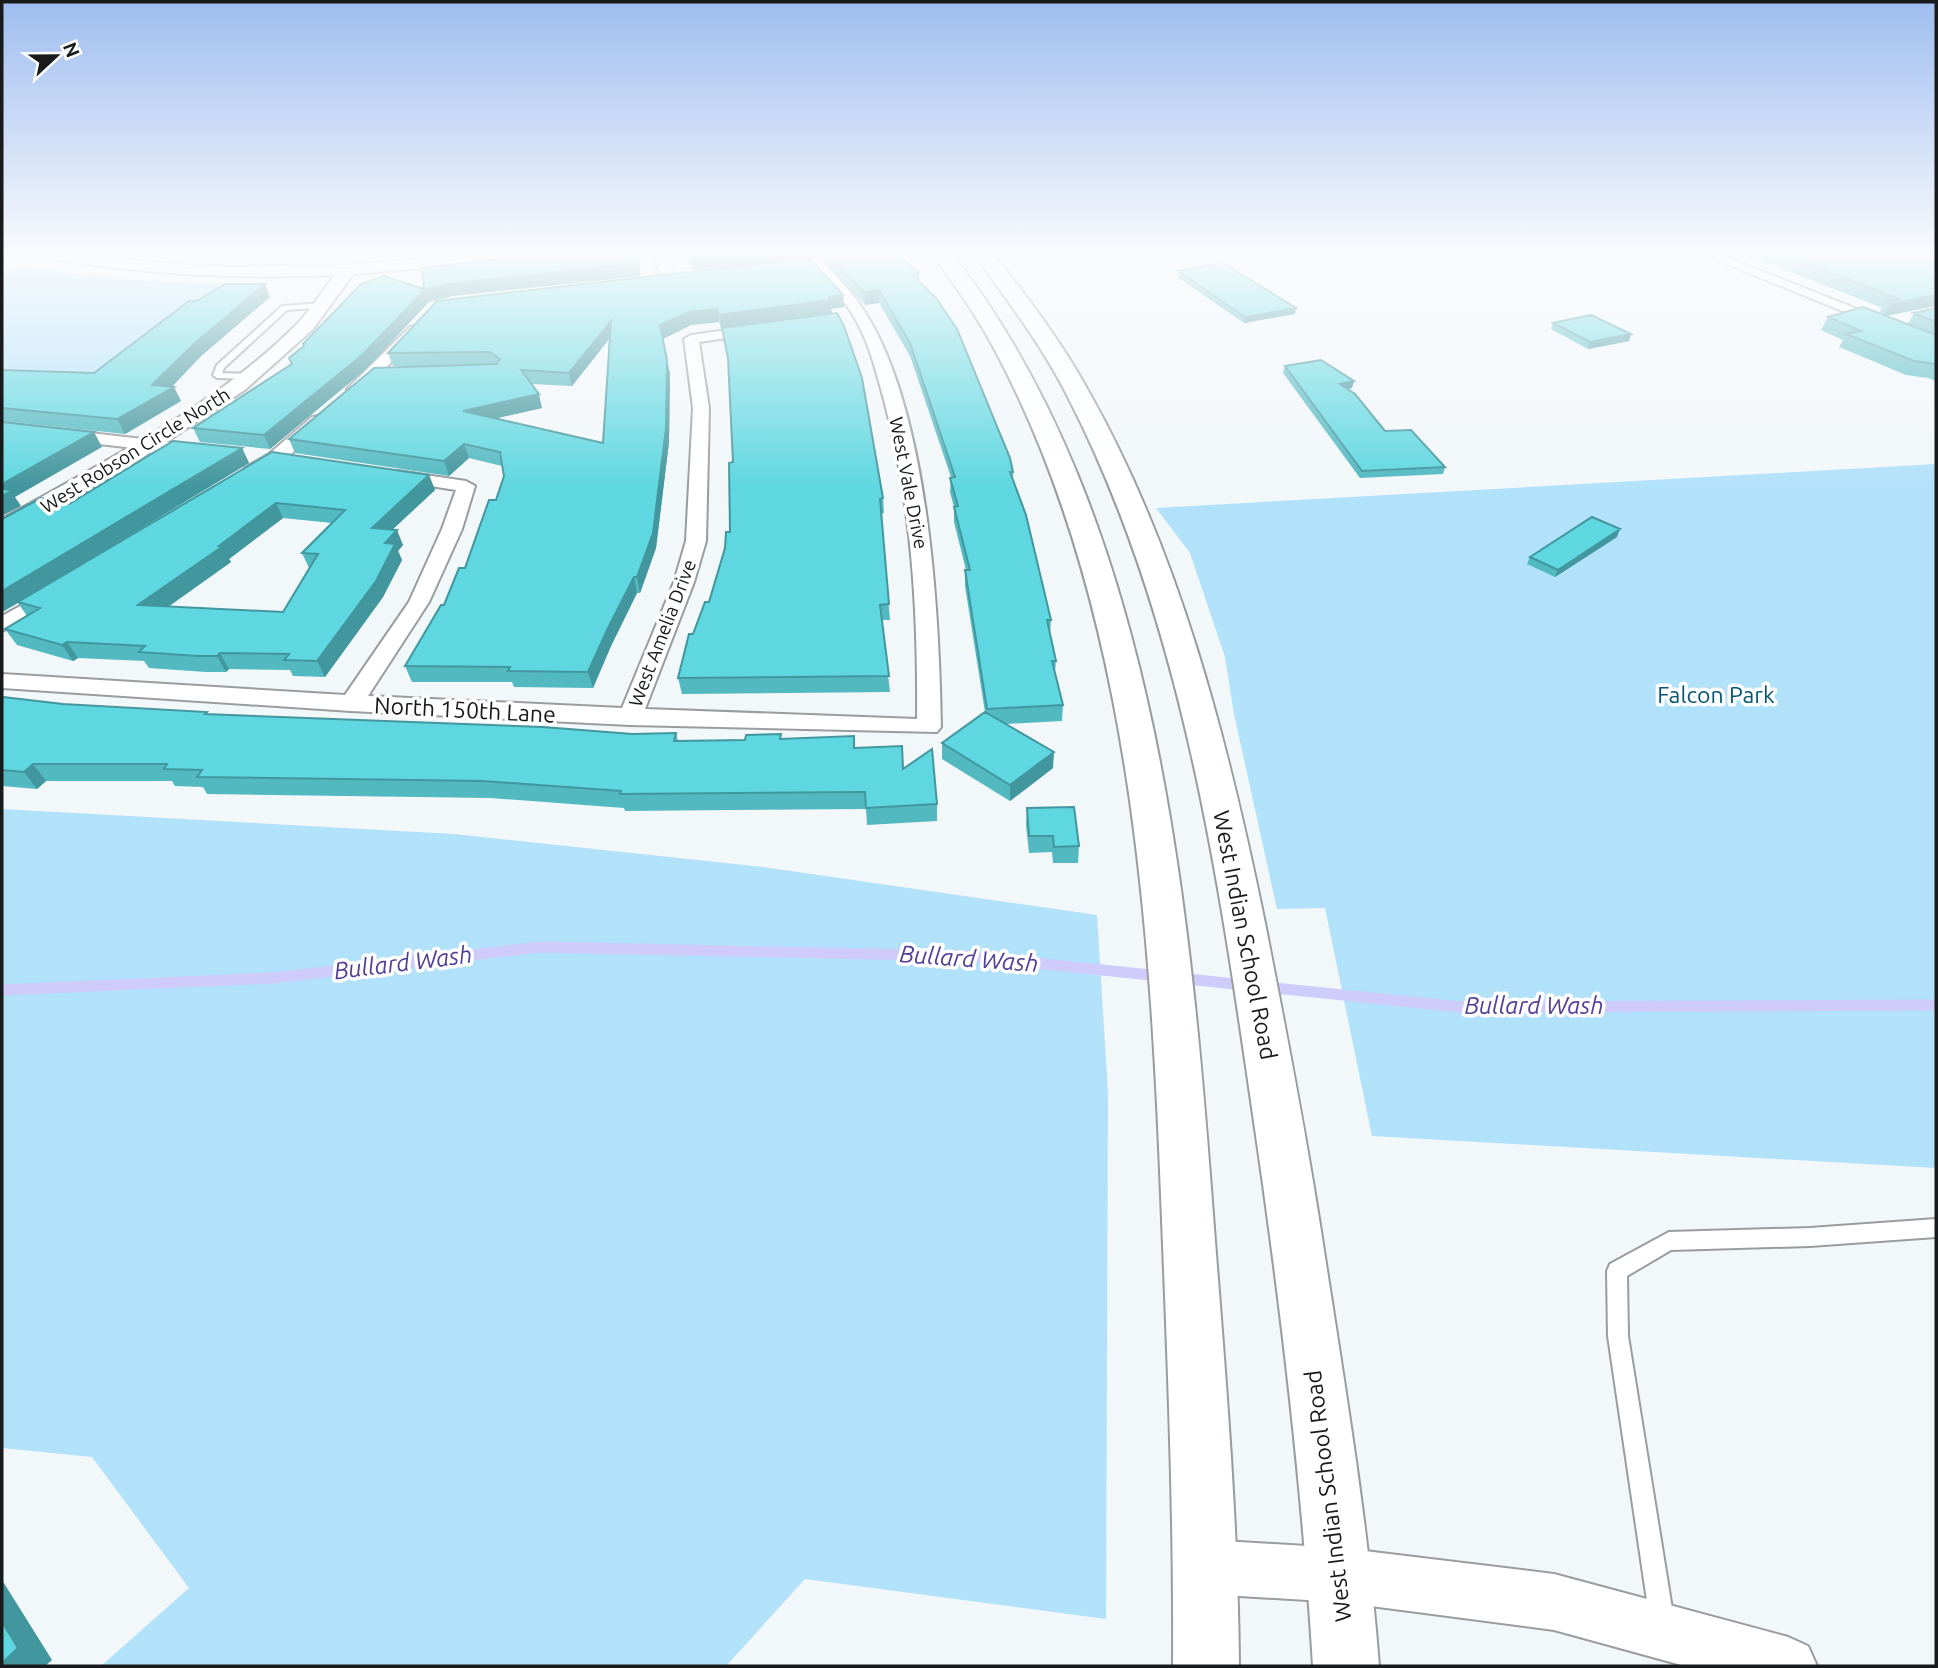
<svg xmlns="http://www.w3.org/2000/svg" width="1938" height="1668" font-family="Ubuntu,sans-serif">
  <rect width="100%" height="100%" fill="#f2f7fa"/>
  <path fill="#b2e1fa" d="M247,254h133l-70,5 -64,-1z
    M22,266l96,13 110,5 -140,104 -86,-9v-105z
    M1936,464v704l-564,-32 -47,-228 -48,1 -43,-195 -9,-57 -35,-104 -34,-45z
    M2,809l452,25 309,33 334,48 11,178 -2,526 -301,-40 -79,87h-625l88,-78 -97,-131 -90,-9z"/>
  <g fill="none" stroke-linecap="round" stroke-linejoin="round">
    <path stroke="#cfcbfa" stroke-width="11" d="M1179,978l65,7
      M1266,987l194,20 476,-2
      M2,990l272,-12 266,-31 427,9 193,20"/>
    <g stroke="#999da0" stroke-width="4">
      <path id="service" d="M323,303l4,2 -1,2 -39,3 -63,58 -2,5 28,1 3,1v4l-36,-1 -4,-3 4,-10 65,-59z
        M1936,1219v18l-126,9 -139,4 -44,26 1,60 46,285 -4,8 -8,4 -8,-4 -4,-8 -42,-285 -1,-65 3,-7 59,-32 141,-4z"/>
    </g>
    <g stroke="#999da0" stroke-width="4">
      <path id="minor" d="M652,254h12l12,24 -2,3h-10z
        M1702,254h16l218,86v9z
        M814,259c11,3 20,16 28,24 86,87 97,325 99,444l-4,5 -307,-7 -279,-14 -349,-23v-14l343,21 64,-93 33,-73 14,-39 -64,-10 -3,-4 9,-5 68,10 9,5 -13,43 -33,73 -61,94 254,12 52,-126 12,-41 7,-133 -9,-69 7,-4 65,-9 7,4 -2,3 -62,9 10,66 -3,133 -12,41 -49,127 272,10c1,-108 -5,-214 -33,-319 -8,-29 -15,-59 -31,-85 -10,-18 -27,-33 -42,-48l-31,2 -7,-4 7,-4z
        M415,326l5,1v6l-61,62h-12v-6l63,-62z
        M318,416l6,1 2,4 -2,4c-17,14 -57,56 -79,51l-3,-4 3,-4 24,-14 43,-37z
        M2,423l194,22 9,5 -9,5 -194,-22z
        M55,587l7,2 3,4 -3,4 -60,34v-15z"/>
    </g>
    <g stroke="#999da0" stroke-width="4">
      <path id="tertiary" d="M45,254h35l90,10 60,3 119,-2 134,-11h51l-8,5 -173,15 -40,55 -67,60 -124,82 -120,65v-17c100,-56 216,-114 297,-197 13,-14 24,-32 36,-47 -95,4 -188,0 -282,-16z
        M1206,1540l134,8 214,26 234,63 20,9 9,20h-132l-131,-36 -214,-28 -134,-8 -19,-8 -8,-19 8,-19z"/>
    </g>
    <g stroke="#999da0" stroke-width="4">
      <path id="secondary" d="M933,254h19c208,265 239,662 263,987 11,141 23,283 24,425h-66c1,-149 -5,-297 -11,-446 -11,-287 -29,-609 -166,-868 -18,-35 -41,-66 -63,-98z
        M974,254h19c35,44 70,90 97,140 91,162 138,348 175,529 20,102 40,205 56,308 22,144 47,289 58,435h-66c-11,-184 -33,-368 -60,-551 -35,-243 -72,-499 -186,-720 -26,-51 -60,-95 -93,-141z"/>
    </g>
    <use href="#service" fill="#fff" fill-rule="evenodd"/>
    <use href="#minor" fill="#fff" fill-rule="evenodd"/>
    <use href="#tertiary" fill="#fff" fill-rule="evenodd"/>
    <use href="#secondary" fill="#fff" fill-rule="evenodd"/>
  </g>
  <path fill="#52b9c1" fill-rule="evenodd" d="M503,254h131l7,22 -189,20 -23,6 -63,67 -96,80 -70,-7 -7,-14 98,-63 -2,-7 15,-11 -1,-3 121,-55 81,-31z
    M684,254h214l21,28 94,190v8l38,140 -1,14 6,27 -1,11 8,33 -1,16 -56,3 47,44 -43,33 -68,-42v-16l43,-31 -20,-126v-16h1l-12,-48v-15l-4,-15 1,-15 -41,-121 -31,-53 -14,2 -46,-48 -9,1 33,37 1,12 -13,2 1,4 -109,15 160,170 1,15 -3,1 9,106h-8l8,72 -208,2 -4,-16 15,-44 16,-32 21,-70 3,-70 -4,-98 -7,-36h-1l-2,-6 -28,3 -28,14 7,35 -1,68 -13,106 -16,45h-3l-26,53 -18,42 -79,-1 -2,-5h-100l-7,-16 39,-61 21,-37 31,-68 8,-24 -2,-10 -33,-8 -20,18 -154,-23 -6,-14 145,-73h-41l-5,-13 378,-91 -73,8zM609,339l-6,104 -107,-25 46,-10 -10,-24 40,2z
    M1746,254h190v52l-49,10 21,8 6,-11 22,-5v73l-8,-3 -22,-3 -67,-28 4,-7 -22,-10 7,-13 51,-4 3,-5z
    M1178,271l117,43 -51,9 -67,-46z
    M270,297l-69,59 -30,31 10,14 -56,33 -123,-13v-51l92,3 103,-72z
    M1553,323l78,11 -2,7 -41,8 -37,-20z
    M1285,366l67,22 -5,1 38,42 60,36 -2,7 -83,4 -77,-105z
    M242,448l7,15 -170,103 193,-114 157,23 6,15 -42,39 10,16 -5,6 4,9 -19,37 -58,80 -32,-1 -3,-6 -61,-1 -3,3h-20l-57,-4 -5,-7 -66,-3 -5,3 -56,-16 -12,-16 22,-13 -9,-13 -14,8h-2v-92l67,-15zM283,518l49,5 -30,30 7,15 -26,44 -115,-5 63,-45 -2,-3z
    M1617,537l-62,40 -28,-13 3,-7z
    M2,698l61,6 145,10 424,20 44,-1 2,8 103,-2 74,9 48,21 34,35v17l-70,4 -1,-16 -241,2 -1,-3 -134,-10 -283,-4 -4,-7 -28,-1 -3,-5h-126l-9,8 -35,-3z
    M1027,808l52,38 -1,17h-25l-1,-11 -23,1 -3,-28z"/>
  <path fill="#42969d" d="M731,254h87l1,3 -126,13 -2,-13z
    M639,263l2,13 -189,20 -23,6 -63,67 -96,80 -6,-14 161,-145 23,-6z
    M919,273l1,13 -8,-11z
    M265,284l5,13 -69,59 -33,35 6,-4 7,14 -56,33 -8,-15 78,-76z
    M879,290v13l-14,2 -1,-13z
    M843,295l1,12 -13,2 1,4 -111,15 -2,-13z
    M1936,295v11l-53,10 7,-12z
    M1296,308l-1,6 -51,9 1,-6z
    M717,309l2,13 -28,3 -28,14 -3,-14 29,-13z
    M611,321l2,13 -41,52 -3,-13z
    M1631,334l-2,7 -41,8 2,-7z
    M667,360l3,14 -1,68 -13,106 -16,45 -3,-16z
    M1354,381l-2,7 -14,3 2,-7z
    M539,394l3,14 -74,17 -5,-14z
    M94,432l8,15 -87,50 6,9 -19,10v-32z
    M464,444l5,14 -20,18 -5,-15z
    M242,448l7,15 -245,148 -2,-3v-17z
    M429,475l6,15 -57,53 -6,-15z
    M276,503l7,15 -54,41 2,3 -83,59 -10,-16z
    M1620,529l-3,8 -62,40 3,-7z
    M397,530l6,15 -5,6 4,9 -19,37 -58,80 -8,-16 68,-118z
    M634,577l3,16 -26,53 -18,42 -5,-16 19,-42z
    M67,642l11,16 -5,3 -11,-16z
    M220,653l9,16 -3,3 -9,-16z
    M1054,752l-1,16 -43,33v-16z
    M33,764l13,17 -9,8 -13,-17z
    M2,1580l50,80 -7,6h-43z"/>
  <path fill="#5fd7e0" stroke="#42969d" stroke-width="2" fill-rule="evenodd" d="M509,254h125l5,9 -191,21 -23,6 -64,66 -97,79 -71,-7 99,-64 -3,-6 15,-12 -1,-2 58,-60 23,-8 40,13 -2,-21 95,-11z
    M689,254h42l-40,3z
    M826,254h72l21,19 -7,2 24,23 21,31 53,129 3,14h-3l16,43 25,105h-4l9,41h-4l11,44 -76,4 -22,-139h5l-16,-63 4,-1 -8,-28 5,-1 -45,-134 -31,-53 -15,2z
    M1782,254h154v41l-46,9 -4,-2 13,-3z
    M809,258l34,37 -14,2 2,3 -112,15 -2,-6 -28,3 -29,13 7,35 -1,68 -13,105 -16,44h-3l-27,53 -19,42 -80,-1 2,-4 -105,-1 36,-61h3l15,-37h6l24,-68h7l8,-24 -4,-24 -36,-8 -20,17 -155,-22 85,-71 123,-4 3,-5 -11,-7 -101,1 49,-52zM611,321l-8,122 -140,-32 76,-17 -18,-24 48,3z
    M1223,263l73,45 -51,9 -67,-46z
    M225,284h40l-70,59 -43,42 22,2 -57,32 -115,-11v-38l92,3 95,-72h8z
    M1863,307l73,28v29l-22,-3 -68,-27 15,-3 -33,-14z
    M1936,308v14l-22,-9z
    M837,313l7,13 18,52 21,120 -3,1 9,105 -9,1 9,71 -211,2 11,-44h4l12,-32h4l16,-54 1,-16h4l-1,-69 4,-1 -5,-104 -6,-30z
    M1591,315l40,19 -41,8 -37,-19z
    M1321,360l33,21 -14,3 15,10 30,37 26,-1 34,37 -83,4 -77,-105z
    M2,422l92,10 -92,52z
    M173,441l69,7 -240,143v-72l39,-21 28,6z
    M272,452l157,23 -57,53 25,2 -12,13 10,1 -19,37 -59,80 -33,-1 5,-6 -69,-1 -3,3h-20l-58,-4 6,-6 -78,-4 -5,3 -57,-16 35,-21 -22,-6zM276,503l69,7 -43,43 16,1 -35,58 -145,-7 85,-59h-4z
    M2,488l9,3 -9,5z
    M1592,517l28,12 -62,41 -28,-13z
    M3,697l60,7 144,8 -2,2 338,13 89,7 44,-1 -2,8 71,-1 1,-5 35,-1 -1,5 74,-3v12l48,-2 1,23 29,-20 5,55 -71,4 -1,-16 -245,2 1,-3 -138,-10 -286,-4 5,-7 -38,-1 3,-5h-134l-9,8 -22,-2v-72z
    M985,712l69,40 -44,33 -68,-42z
    M1074,807l5,39 -25,1 -1,-11h-24l-2,-28z
    M2,1622l16,26 -16,15z"/>
  <linearGradient id="sky" x2="0" y2="1"><stop stop-color="#9ebdef"/><stop offset="0.52" stop-color="#f9fbfd"/><stop offset="1" stop-color="#f9fbfd" stop-opacity="0"/></linearGradient>
  <rect width="1938" height="487" fill="url(#sky)"/>
  <g text-anchor="middle" stroke-width="7" stroke-linejoin="round" paint-order="stroke">
    <g font-size="19" fill="#181a1b" stroke="#fff">
      <text transform="translate(135 450) rotate(-32)" y="7">West Robson Circle North</text>
      <text transform="translate(909 483) rotate(79)" y="7">West Vale Drive</text>
      <text transform="translate(662 633) rotate(-69)" y="7">West Amelia Drive</text>
    </g>
    <g font-size="23" fill="#055572" stroke="#fff">
      <text x="1716" y="703">Falcon Park</text>
    </g>
    <g font-size="23" fill="#181a1b" stroke="#fff">
      <text transform="translate(465 710) rotate(3)" y="8">North 150th Lane</text>
      <text transform="translate(1245 935) rotate(79)" y="8">West Indian School Road</text>
      <text transform="translate(1328 1496) rotate(-97)" y="8">West Indian School Road</text>
    </g>
    <g font-size="24" font-style="italic" fill="#524098" stroke="#fff">
      <text transform="translate(969 959) rotate(4)" y="8">Bullard Wash</text>
      <text transform="translate(403 963) rotate(-7)" y="8">Bullard Wash</text>
      <text x="1534" y="1014">Bullard Wash</text>
    </g>
  </g>
  <rect width="1938" height="1668" fill="none" stroke="#181a1b" stroke-width="7"/>
  <g transform="translate(56 56) rotate(68)" stroke="#ffffff" stroke-width="5" paint-order="stroke">
  <path d="M0-5L12 26L0 18L-12 26Z" fill="#181a1b"/>
  <text y="-10" font-size="19" font-weight="bold" text-anchor="middle" fill="#181a1b">N</text>
  </g>
</svg>
